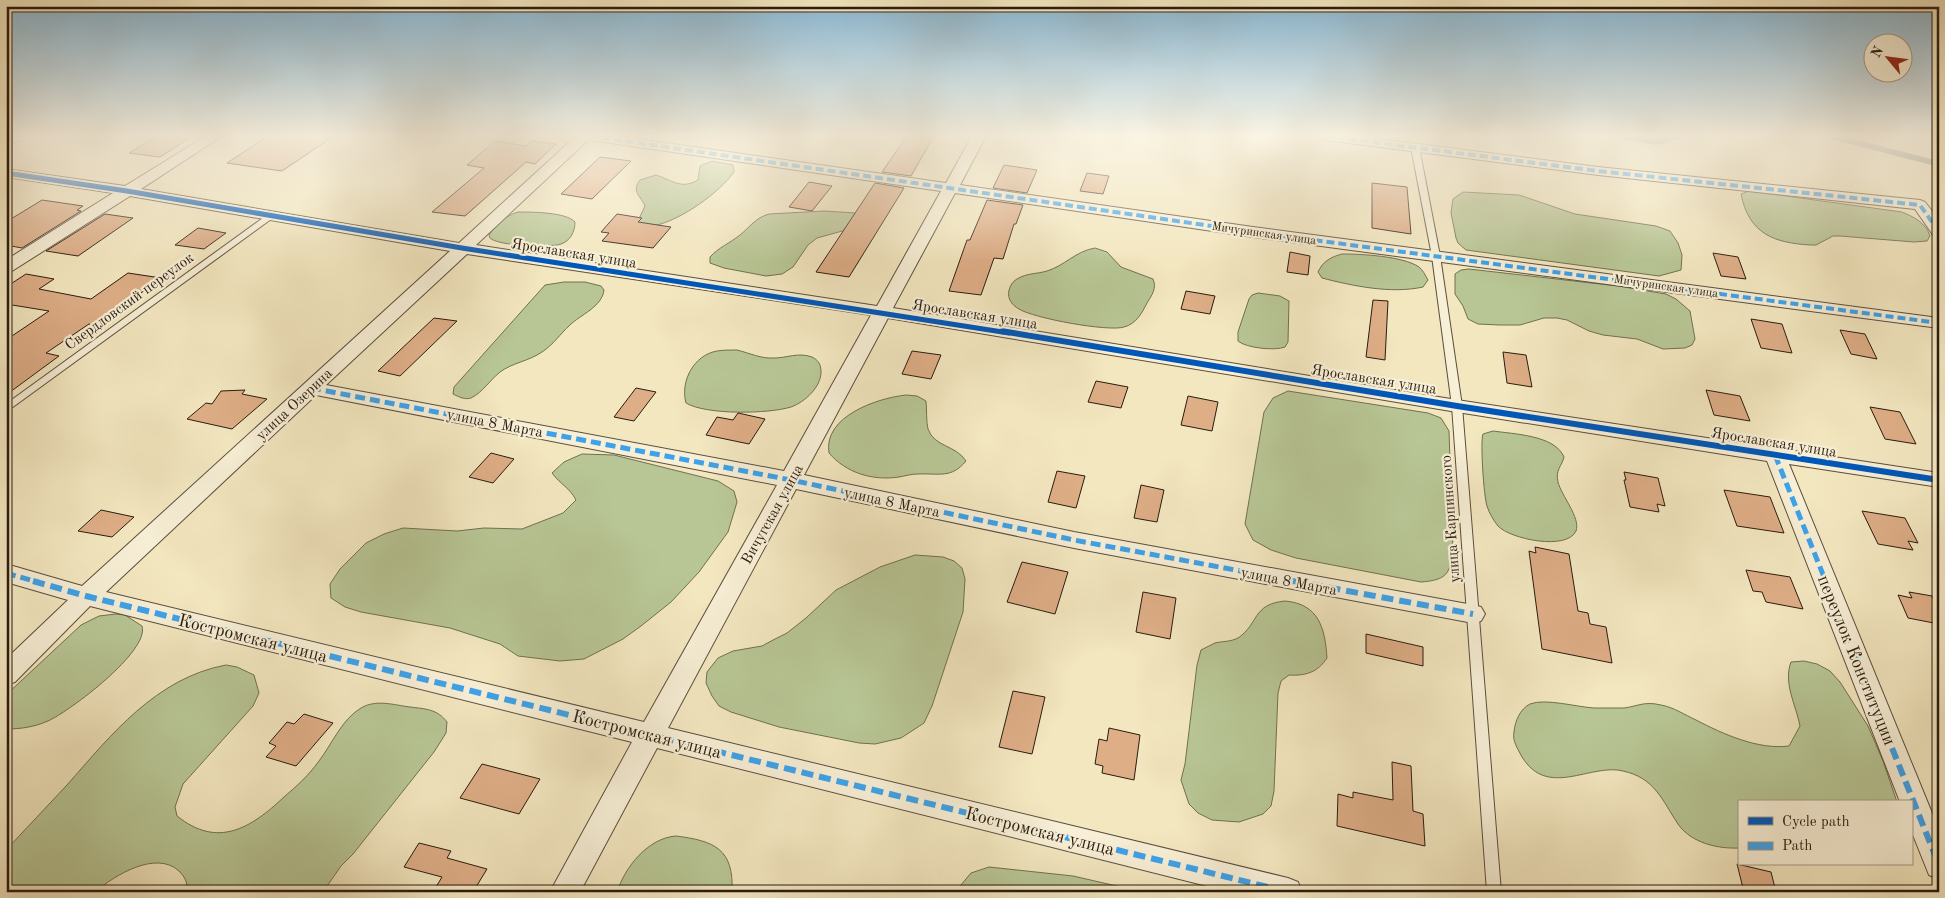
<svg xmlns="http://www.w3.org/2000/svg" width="1945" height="898" font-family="'Old Standard TT',serif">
  <rect width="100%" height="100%" fill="#f3e7c0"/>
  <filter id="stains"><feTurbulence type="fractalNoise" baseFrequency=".004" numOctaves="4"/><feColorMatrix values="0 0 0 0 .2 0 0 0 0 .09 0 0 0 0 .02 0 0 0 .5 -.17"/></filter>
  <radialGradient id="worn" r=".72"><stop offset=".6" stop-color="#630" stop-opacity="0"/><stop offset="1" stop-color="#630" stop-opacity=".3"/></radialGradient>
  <path fill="#b8c695" stroke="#717052" d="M712,161l21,4 1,7c-15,21 -52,47 -77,53 -6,1 -14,-1 -20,-2l8,-17c-4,-10 -14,-14 -5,-26l16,-5c16,5 25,15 42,5l2,-14z
    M1749,191l153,21c12,5 24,11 28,24l-3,5 -13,1 -74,-6h-7l-17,9h-5c-37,-2 -62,-11 -70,-51z
    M1463,192l56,3 56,19 81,12 14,5 8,12 4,12 -1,15 -22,6 -193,-26 -8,-7 -2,-5 -5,-25 2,-14z
    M824,211l32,2 -10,17 -29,8 -9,7 -15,22 -11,7 -16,2 -42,-8 -14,-5v-6c8,-9 20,-14 30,-22 10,-8 15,-17 29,-21z
    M518,212c13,0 48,0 57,10 0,10 -5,19 -14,22 -11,4 -63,2 -71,-6l-1,-3c8,-11 16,-19 29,-23z
    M1095,248l12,4 14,15 32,12c4,9 -1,16 -6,24 -5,10 -11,21 -23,24 -16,5 -91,-9 -105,-18 -7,-4 -12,-10 -10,-19 1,-4 4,-9 8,-11 10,-6 20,-5 30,-8 17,-5 29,-20 48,-23z
    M1342,254c19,0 61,2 77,13 4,3 6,8 9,13l-5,7c-32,7 -70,-1 -101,-9l-4,-6c5,-11 13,-15 24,-18z
    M1469,269l149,17 48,8 10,5 14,12 5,28 -3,6 -7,3 -22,1 -26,-10 -34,-4 -14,-4 -22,-11 -10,-2h-13l-24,7h-21l-21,-1 -10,-5 -5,-13 -8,-12v-20l6,-4z
    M564,282h21l16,4 3,4c-2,17 -24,25 -34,35 -10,9 -17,20 -28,27 -13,9 -30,11 -42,20 -10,8 -17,20 -29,26 -6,2 -12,-1 -18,-4l1,-7 91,-102z
    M1258,293l22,3 9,5 -1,41 -3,5c-10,4 -39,1 -47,-6v-9l11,-33 3,-4z
    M737,350c12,3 25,9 37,8 13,0 24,-6 38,-1 6,3 9,7 9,15 0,15 -16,30 -30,35 -23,7 -85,8 -105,-4 -6,-22 8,-48 31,-52 6,-1 14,-1 20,-1z
    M1288,391l140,22 13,5 8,13 4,119c-3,24 -6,30 -32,32l-125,-24 -25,-8 -18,-10 -8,-16 19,-112 9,-14z
    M906,395l11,1 9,5c1,9 0,20 2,28 6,18 28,16 38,32 -15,18 -27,12 -48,13 -7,0 -13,2 -19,3 -26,4 -53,-4 -70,-24 -6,-37 49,-55 77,-58z
    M1493,431c20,3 62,4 71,26 -2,9 -9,13 -6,25 3,13 23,36 18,49 -9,20 -66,8 -78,-5 -4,-5 -9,-13 -11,-20 -3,-8 -7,-64 -4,-72z
    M582,454l32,1 104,26 16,10 3,11 -9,30 -29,40 -28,30 -30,24 -18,13 -39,20 -24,2 -42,-5 -18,-12 -50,-16 -89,-16 -16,-5 -14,-9 -1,-14 10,-15 26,-26 18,-9 19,-6 54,3 27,-3 38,1 41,-16 13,-13c-6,-12 -16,-16 -24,-27l12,-11z
    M915,555l28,2 11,4 8,7 3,11 -2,33 -31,94 -8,17 -23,15 -26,6 -16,-1 -80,-16 -48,-15 -12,-6 -7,-10 -6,-13 1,-11 11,-14 15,-7 29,-5 13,-7 12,-6 19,-15 30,-28 44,-23z
    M1285,601c34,3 40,27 42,57 -9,14 -21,18 -38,17l-8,6 -3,12 -4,98 -3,15 -8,8 -24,8 -27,-2 -14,-7 -9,-9 -8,-24 4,-16 12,-99 4,-15c5,-2 9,-5 14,-7 8,-2 15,-1 23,-5 21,-14 14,-34 47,-37z
    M116,614l9,1 17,11c8,25 -72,85 -94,95 -14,6 -27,8 -42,8v-34l75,-70 18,-9z
    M1804,661l13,3 13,7 10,11 28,44 15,35 14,41h-158v46c-21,1 -48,-5 -61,-24 -16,-24 -23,-46 -55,-53 -33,-8 -75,28 -101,-14 -4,-8 -10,-16 -8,-25 1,-11 6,-23 16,-28 15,-6 47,3 64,4 10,0 20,0 30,0 15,-2 20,-7 37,-3 12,2 24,10 35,15 27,14 62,30 93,26l11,-20c-4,-21 -17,-43 -9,-64z
    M226,665l11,2 17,8 5,18 -6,13 -70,78 -8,23 2,9c41,33 74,12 107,-19 13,-11 25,-22 35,-36 13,-17 23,-42 42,-53 15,-9 33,-3 49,-1 16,2 27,2 37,15l-1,11 -12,19 -81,102 -12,12 -18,26h-136c1,-9 -2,-15 -8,-21 -23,-21 -64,4 -84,21h-89v-42c20,-22 41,-43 61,-65 44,-50 89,-107 159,-120z
    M676,836c39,5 58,13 56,56h-115c8,-25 31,-54 59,-56z
    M989,867l84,9 70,16h-188l16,-19z"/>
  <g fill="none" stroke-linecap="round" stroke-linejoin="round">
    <path stroke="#6e7d75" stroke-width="5.5" d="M1622,136l34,6 22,-6
      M1831,136l108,28"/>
  </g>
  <path fill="#deae87" stroke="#2a1b10" d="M157,136h36l-33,21 -31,-4z
    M268,136h66l-52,35 -55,-8z
    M907,136h27l-23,40 -29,-4z
    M495,141l31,5 5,-5 25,3 -21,20 -9,-2 -61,54 -33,-4 52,-44 -17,-3z
    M600,157l31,4 -39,38 -31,-5z
    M1004,165l33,5 -10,23 -34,-5z
    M1087,173l22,3 -6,18 -23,-3z
    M809,182l23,4 -20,25 -23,-4z
    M875,183l29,5 -55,89 -33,-5z
    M1372,183l35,4 4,47 -39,-6z
    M42,200l41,6 -6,4 4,1 -59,37 -16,-3v-23z
    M987,200l36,5 -7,19h-2l-11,35 -9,-1 -13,37 -32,-4 18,-51h3z
    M105,214l28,4 -55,38 -32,-5z
    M617,214l25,4 -4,4 33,5 -18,21 -51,-7 7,-8 -8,-1z
    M198,228l28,5 -22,16 -29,-4z
    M1290,252l20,4 -2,19 -21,-3z
    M1713,253l25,4 8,22 -25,-3z
    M128,273l33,5 -64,48 -8,-2 -43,29 13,3 -53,39v-55l43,-29 -43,-7v-17l20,-13 28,5 -15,10 52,10z
    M1186,291l29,5 -5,18 -29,-5z
    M1373,300l15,1 -3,59 -19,-3z
    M434,318l23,3 -57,55 -22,-5z
    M1751,319l31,5 10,29 -31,-5z
    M1840,330l25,4 12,25 -26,-5z
    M912,351l29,4 -10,24 -29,-5z
    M1503,352l23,3 6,32 -25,-4z
    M1096,381l32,6 -7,21 -33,-6z
    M636,388l20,4 -22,29 -20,-4z
    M245,390l-3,4 25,5 -35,30 -45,-10 19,-16 6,1 9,-13z
    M1706,390l34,6 10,25 -36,-6z
    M1188,396l30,6 -6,29 -31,-6z
    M1870,407l30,5 16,32 -31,-5z
    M738,413l27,6 -16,25 -43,-9 11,-18 16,3z
    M491,453l23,6 -21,24 -24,-6z
    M1057,471l28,5 -9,32 -28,-6z
    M1624,472l34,6 7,28 -8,-2 2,8 -29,-5 -6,-27h2z
    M1141,485l23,5 -7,32 -23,-4z
    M1724,490l46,7 14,36 -47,-7z
    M101,510l33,7 -22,20 -34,-6z
    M1862,511l43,7 13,25 -10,-2 5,9 -35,-6z
    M1535,547l34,7 9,57 10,2 2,11 16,3 6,36 -70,-14 -13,-98 7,2z
    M1022,562l46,10 -13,42 -48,-12z
    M1746,570l44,7 13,32 -37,-7 -4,-10 -9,-1z
    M1143,592l33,6 -6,41 -34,-7z
    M1909,592l23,4 3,6 4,1v21l-31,-6 -10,-23 14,3z
    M1366,634l57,13v19l-57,-13z
    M1013,691l32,6 -13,57 -33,-7z
    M304,714l29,9 -37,43 -30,-9 10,-11 -7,-3 18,-21 7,2z
    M1109,728l31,7 -6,45 -32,-7 1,-7 -8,-2 4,-25 8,2z
    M1392,762l19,4 2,45 10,3 2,32 -88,-20 1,-32 15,4v-6l40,8z
    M482,764l58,15 -21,35 -59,-16z
    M419,843l32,8 -4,7 40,11 -14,23h-40l9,-15 -38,-10z
    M1737,864l34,8 5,20h-32z"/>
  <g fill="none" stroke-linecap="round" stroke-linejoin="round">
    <g stroke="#5c4e3c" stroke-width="2">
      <path id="service" d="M1412,145l7,2 21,109 22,150 39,486h-14l-35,-486 -20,-150 -21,-109z
        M267,215h6l1,2 -268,195v-8z"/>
    </g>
    <g stroke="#5c4e3c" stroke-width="2">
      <path id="minor" d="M6,136h19l-2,3 -17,7z
        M206,136h16l-81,53 318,54 117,-107h40l330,47 26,-47h14l-26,49 293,42 686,91v10l-686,-91 -298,-44 -62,115 564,92 482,73v14l-150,-23 150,366v49l-10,-4 -18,-45v-28h-11l-133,-341 -310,-49 -569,-94 -84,157 270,57 399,73 8,2 4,7 -4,7 -8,2 -399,-75 -278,-59 -128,239 620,150 10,4 4,10h-71l-574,-144 -77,144h-30l82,-150 -542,-136 -75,76 -9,3v-26l62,-59 -62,-18v-18l76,22 368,-335 -320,-55 -118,75 -6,1v-12l107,-67 -107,-16v-8l119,17zM588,140h2l351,51 -64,115 -401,-61zM467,254l404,61 -87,156 -458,-86zM316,395l461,90 -133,237 -538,-130z
        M1318,136h37l243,31 322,33 5,2 14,18v17l-6,-2 -18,-26 -317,-34 -273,-35z"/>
    </g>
    <use href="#service" fill="#f7efd6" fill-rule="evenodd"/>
    <use href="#minor" fill="#f7efd6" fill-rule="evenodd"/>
    <path stroke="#3ea2ea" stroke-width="4" stroke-dasharray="8 4" stroke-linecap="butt" d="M590,136l663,96 686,91
      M1325,136l273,35 322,34 19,27
      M6,142l12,-6"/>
    <path stroke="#3ea2ea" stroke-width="5" stroke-dasharray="10 5" stroke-linecap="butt" d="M311,388l480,92 283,60 226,42
      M1775,455l51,127
      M6,573l31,9"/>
    <path stroke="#3ea2ea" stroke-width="6" stroke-dasharray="12 6" stroke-linecap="butt" d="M33,581l53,15 1202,296
      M1293,581l180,33
      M1825,581l114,284"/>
    <g stroke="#f7efd6" stroke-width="8">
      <path id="cycleway-far1" d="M6,173l121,18 335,57 547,85"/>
    </g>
    <g stroke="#f7efd6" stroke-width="9">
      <path id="cycleway" d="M1001,331l456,75 482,74"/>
    </g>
    <use href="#cycleway-far1" stroke="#0057b8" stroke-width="5"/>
    <use href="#cycleway" stroke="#0057b8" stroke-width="6"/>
  </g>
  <linearGradient id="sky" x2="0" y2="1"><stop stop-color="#89b8d5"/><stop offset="0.52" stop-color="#faf4e3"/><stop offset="1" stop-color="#faf4e3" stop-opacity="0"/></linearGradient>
  <rect width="1945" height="261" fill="url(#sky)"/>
  <g text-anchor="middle" stroke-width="4.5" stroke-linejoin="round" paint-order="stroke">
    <g font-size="12" fill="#2a1b10" stroke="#f7efd6">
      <text transform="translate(1264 233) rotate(8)" y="4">Мичуринская улица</text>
      <text transform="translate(1666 286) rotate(8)" y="4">Мичуринская улица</text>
    </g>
    <g font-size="15" fill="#2a1b10" stroke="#f7efd6">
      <text transform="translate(574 253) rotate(9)" y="5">Ярославская улица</text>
      <text transform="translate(129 301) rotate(-36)" y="5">Свердловский переулок</text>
      <text transform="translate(975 314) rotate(9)" y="5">Ярославская улица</text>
      <text transform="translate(1374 379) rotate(9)" y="5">Ярославская улица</text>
      <text transform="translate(294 404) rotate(-43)" y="5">улица Озерина</text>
      <text transform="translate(495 423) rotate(11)" y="5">улица 8 Марта</text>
      <text transform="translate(1774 442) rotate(9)" y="5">Ярославская улица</text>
      <text transform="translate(892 502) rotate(12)" y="5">улица 8 Марта</text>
      <text transform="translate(772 514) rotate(-61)" y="5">Вичугская улица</text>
      <text transform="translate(1450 519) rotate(-94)" y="5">улица Карпинского</text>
      <text transform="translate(1289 581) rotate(11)" y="5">улица 8 Марта</text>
    </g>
    <g font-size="18" fill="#2a1b10" stroke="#f7efd6">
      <text transform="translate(253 638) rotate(14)" y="6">Костромская улица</text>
      <text transform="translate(1857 660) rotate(68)" y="6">переулок Конституции</text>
      <text transform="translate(647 734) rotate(14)" y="6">Костромская улица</text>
      <text transform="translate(1040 831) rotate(14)" y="6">Костромская улица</text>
    </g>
  </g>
  <rect width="1945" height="898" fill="none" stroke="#f3e7c0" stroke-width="25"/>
  <rect x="8" y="8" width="1930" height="883" fill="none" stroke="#2a1b10" stroke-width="2.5"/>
  <rect x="12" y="12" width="1920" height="873" fill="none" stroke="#2a1b10"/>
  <rect x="1738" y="800" width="175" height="65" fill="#f7efd6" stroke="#a59a87"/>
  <rect x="1748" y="817" width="25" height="8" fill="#0057b8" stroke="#a59a87"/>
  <text x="1782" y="826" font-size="15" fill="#2a1b10">Cycle path</text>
  <rect x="1748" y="842" width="25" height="8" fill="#3ea2ea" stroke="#a59a87"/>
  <text x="1782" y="850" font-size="15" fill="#2a1b10">Path</text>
  <g transform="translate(1888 58) rotate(299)"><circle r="24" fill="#f7efd6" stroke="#a59a87"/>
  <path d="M0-4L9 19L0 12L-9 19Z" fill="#8f2418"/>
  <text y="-8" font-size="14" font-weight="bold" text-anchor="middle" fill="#2a1b10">N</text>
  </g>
  <rect width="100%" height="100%" filter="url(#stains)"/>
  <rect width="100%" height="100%" fill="url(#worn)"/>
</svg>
